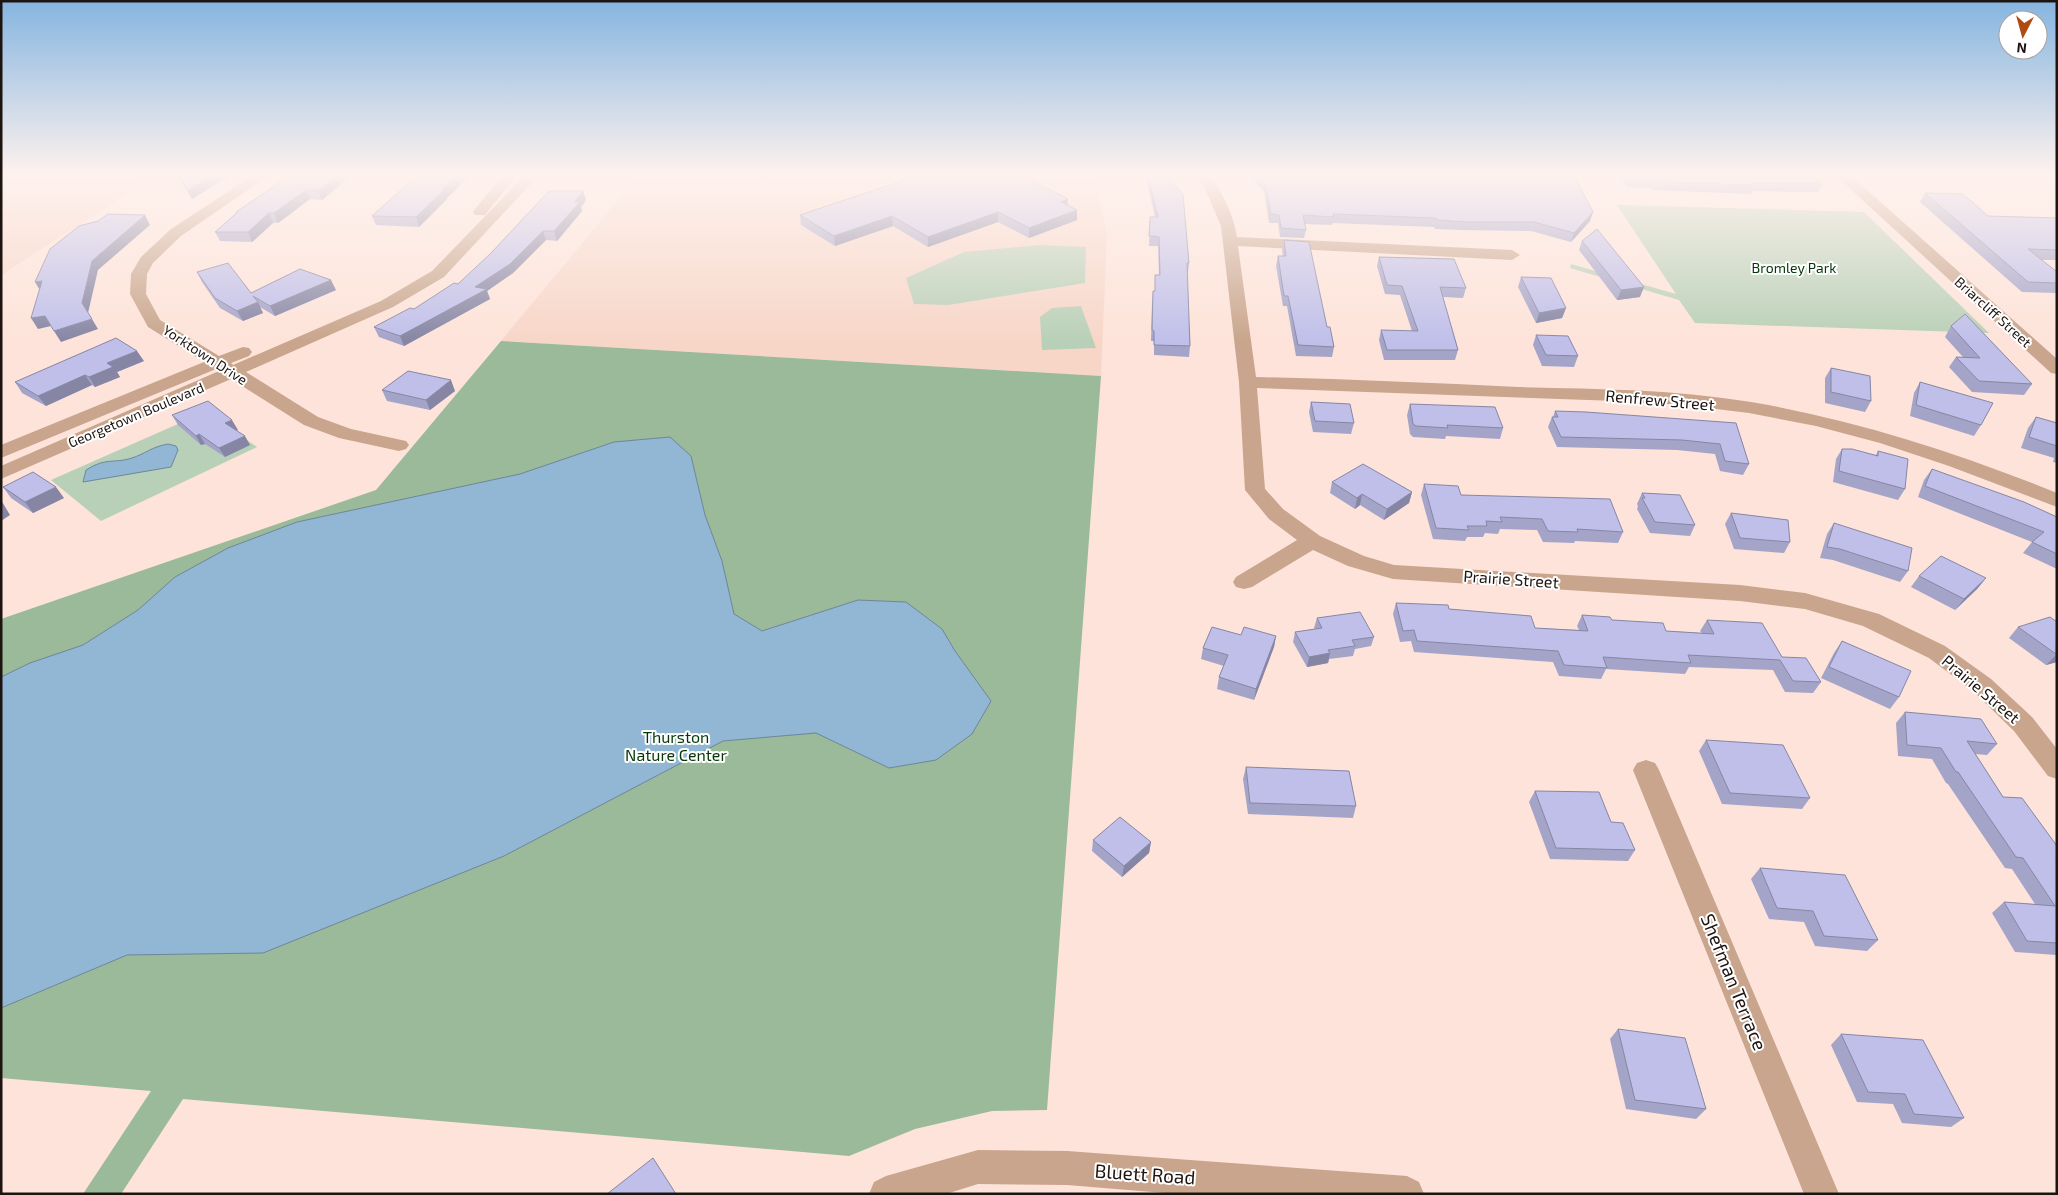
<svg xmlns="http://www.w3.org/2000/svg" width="2058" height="1195" font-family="'Exo 2',sans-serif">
  <rect width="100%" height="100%" fill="#fde3d9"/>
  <path fill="#f7d6c8" d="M1,174h157l-157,101z
    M640,174h457l-3,1 13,60 -6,141 -600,-35z"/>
  <path fill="#b8d0b7" d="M1617,205l247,7 125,121 -294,-10 -16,-23 -109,-32 1,-4 105,30z
    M1041,245l45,2 -1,36 -137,22 -34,-1 -8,-26 58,-26z
    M1081,306l15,42 -54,2 -2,-33 12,-9z
    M205,412l52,35 -156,74 -50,-41z"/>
  <path fill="#9aba99" d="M501,341l600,35 -54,734 -55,1 -77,18 -66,27 -666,-57 -62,95h-38l68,-103 -150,-13v-459l375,-129z"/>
  <path fill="#91b7d5" stroke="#6e869a" d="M670,437l21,19 14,59 17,46 12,53 28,17 96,-31 48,2 36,27 13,22 36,50 -19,33 -36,26 -47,8 -73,-35 -93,8 -219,115 -241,97 -136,2 -126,53v-331l29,-14 53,-18 55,-35 37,-33 53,-29 69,-26 223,-48 94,-32z
    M168,444l8,2 2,4 -7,17 -88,15 3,-12c21,-13 26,-6 46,-12 13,-4 19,-11 36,-14z"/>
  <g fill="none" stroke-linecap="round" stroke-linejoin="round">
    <path fill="#c8a58c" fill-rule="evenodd" d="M255,174h16l-90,62 -28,27 -6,11 -1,20 14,26 59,36 24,-9 6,1 3,4 -3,4 -18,7 2,2 148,-64 51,-30 94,-97h14l-96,103 -51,30 -147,65 72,45 33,12 55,12 3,4 -3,4 -7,2 -60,-13 -35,-13 -73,-46 -230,100v-13l218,-95 -3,-2 -215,89v-13l203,-83 -56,-35 -18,-33 1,-20 10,-17 30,-28z
      M504,174h14l-33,41h-10l-2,-3 2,-3z
      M1194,174h14c14,16 26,42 29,63l275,13 8,5 -8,5 -274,-14 18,131c88,2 175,6 262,10 78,2 156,2 233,15 105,18 207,51 306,91v14l-108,-41 -69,-23 -64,-17 -67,-13 -66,-8 -66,-4 -360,-13 8,101 18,20 37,27 44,20 30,9 346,20 65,8 74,21 66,32 46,33 41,38 25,32v30l-9,-3 -34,-45 -41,-40 -44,-33 -66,-32 -58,-17 -65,-8 -347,-22 -45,-13 -35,-16 -61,37 -8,2 -8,-2 -3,-5 3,-5 61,-37 -28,-21 -24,-29 -6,-108 -18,-156 -17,-40z
      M1834,174h15l208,185v15l-6,-1z
      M2050,174h7v5z
      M1646,760l9,3 4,7 180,424h-35l-171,-424 4,-7z
      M978,1150l89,1 340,25 12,6 5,12h-247l-110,-9 -89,-1 -32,10h-77l5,-12 12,-6z"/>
  </g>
  <path fill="#a4a4c9" d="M20,174h49l-3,2z
    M179,174h53l-40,25 -10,-15 -4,-9z
    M292,174h61l-31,26 -12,-1 -32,24h-5l-21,19 -32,-1 -5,-9 21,-19v-1z
    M419,174h53l-25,24v1l-28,28 -43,-2 -4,-9z
    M918,174h100l50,31 9,15 -48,18 -31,-16 -70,25 -35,-21 -58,20 -34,-21 -1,-10 120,-40z
    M1145,174h22l22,89 -1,10h-1l3,73 -1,11 -35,-2v-14h-3l1,-40 1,-10h2v-16h4l-1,-29h-9l1,-29h5z
    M1247,174h326l20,38 -3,9 -19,21 -40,-11 -69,-1 -27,-1 -1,-2 -101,-4 -1,2 -27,-1 1,6 -2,8 -24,-1 -2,-14h-9l-5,-32z
    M1618,174h194l10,10 -4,8 -66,-1 -1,3 -99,-4 -2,-2 -23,-1z
    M1925,193l63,23 69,2v42h-16l16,12v21l-35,-1 -102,-90z
    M586,200l-5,7 1,4 -25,30 -11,-1 -33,33 -26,18 3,8 -86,47 -25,-9 -5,-10 40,-18 44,-25z
    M1284,240l43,87 7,20 -2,10 -36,-1 -9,-50h-4l-7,-40 2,-10h5l-1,-6z
    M1582,241l58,56 -23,3 -38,-50z
    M1379,257l87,31 -3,10 -20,-1 15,53 -3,10h-71l-5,-20 2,-10 31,1 -12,-36 -15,-1 -8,-28z
    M197,272l54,21 85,-3 -61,26 -15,-9 3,6 -20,8 -23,-13 -18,-26z
    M1521,277l45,31 -4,10 -26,5 -18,-36z
    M1951,326l81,58 -8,11 -52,-3 -23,-25 7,-10h7l-18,-20z
    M1536,335l42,21 -4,11 -32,-1 -9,-21z
    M144,361l-27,11 3,5 -25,10 -3,-2 -46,21 -24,-13 -7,-11z
    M1831,368l40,33 -6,11 -40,-9v-25z
    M1920,382l61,43 -7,11 -64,-20 4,-23z
    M382,390l73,1 -25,19 -43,-9z
    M1311,402l43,21 -3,11 -38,-2 -4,-20z
    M1410,404l93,24 -3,11 -54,-3 -1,3 -32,-2 -3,-3 -3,-19z
    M1555,411l181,12 13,41 -6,11 -23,-4 -5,-17 -38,-4 -120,-3 -9,-20 4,-10h1z
    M172,415l66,15h-2l14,15 -25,12 -20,-13 -4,1 -23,-20z
    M2036,417l21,6v40l-4,-1 1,-4 -33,-10 7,-20z
    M1842,449l34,6 2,-4 27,38 -7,11 -65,-18 3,-23z
    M1932,469l125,48v52l-34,-16 9,-11 -114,-45 6,-17z
    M1332,482l80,10 -3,11 -25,17 -24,-15 -5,4 -25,-16z
    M1424,484l37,11 162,37 -5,11 -43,-2 -1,2 -31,-1 -6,-12 -37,-1 -2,5 -13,-1 -2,4h-16l-2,4 -32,-2 -12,-44z
    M3,487l61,11 -31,15 -22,-15z
    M1642,493l53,32 -5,11 -40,-3 -13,-24 1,-3 -1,-2z
    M1731,513l59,29 -6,11 -50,-4 -9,-25z
    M1834,523l74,48 -8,11 -67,-22 -13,-2 7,-24z
    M1919,576l67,2 -9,11 -22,21 -44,-23z
    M1396,603l53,6 86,19 44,2 -2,-4 5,-11 30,5 54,11 36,2 -2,-2 7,-11 75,37 39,25 -8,11 -28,-1 -12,-22 -84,-3 -4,7 -79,-5 -5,10 -42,-3 -6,-14 -139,-10 -3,-11 -11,1 -7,-28z
    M1317,618l57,19 -3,9 -16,3 -2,7 -24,3 -1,4 -21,4 -14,-25 2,-10 20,-3 -1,-1z
    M2057,622v40l-11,3 -37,-27 9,-11z
    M1241,635l35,1 -2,11 -20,53 -37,-11 2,-12 5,-11 -23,-7 2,-11z
    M1842,641l57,56 -9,12 -69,-31 13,-25z
    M1905,712l92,32 -10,11 -12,-1 28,43 54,49v109l-42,-3 -23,-39 12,-11 31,2 -23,-35 -7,-1 -57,-84 -2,-1 -14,-24 -34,-3 -2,-33z
    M1706,740l104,58 -8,11 -80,-5 -23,-53z
    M1246,767l110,39 -3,12 -105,-4 -5,-35z
    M1535,791l76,31 24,28 -7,11 -78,-2 -21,-57z
    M1093,840l58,2 -2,11 -27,24 -30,-26z
    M1760,868l118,72 -11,11 -52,-5 -11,-24 -35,-3 -18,-40z
    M1618,1029l88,80 -10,10 -70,-10 -16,-70z
    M1841,1034l123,84 -13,9 -49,-4 -9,-19 -36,-2 -26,-57z"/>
  <path fill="#8686a4" d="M214,174h18l-40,25 -4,-9z
    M339,174h14l-31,26 -4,-9z
    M459,174h13l-25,24v1l-28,28 -3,-10 26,-27z
    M306,190l4,9 -32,24 -4,-10z
    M583,191l3,9 -5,7 1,4 -25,30 -3,-10 21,-29z
    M1068,199l-1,10 -6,-7z
    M1077,210v10l-48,18v-10z
    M998,212v10l-70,25v-10z
    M1593,212l-3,9 -19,21 3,-9z
    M269,213l4,10 -21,19 -4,-10z
    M145,215l5,10 -52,45 -10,43 -6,-10 10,-42z
    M892,216l1,10 -58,20 -1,-10z
    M543,231l3,9 -33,33 -26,18 3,8 -86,47 -4,-10 75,-49z
    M331,280l5,10 -61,26 -5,-10z
    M42,281l-1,11 -6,-10z
    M1644,287l-4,10 -23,3 4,-10z
    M258,302l5,11 -20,8 -6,-10z
    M1566,308l-4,10 -26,5 3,-10z
    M45,316l6,10 -13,3 -7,-11z
    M92,319l6,10 -37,13 -7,-11z
    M137,351l7,10 -27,11 3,5 -25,10 -6,-10 18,-14z
    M85,375l7,10 -46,21 -8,-10z
    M451,380l4,11 -25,19 -4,-10z
    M232,420l6,10 -7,3 -6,-10z
    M199,434l6,10 -4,1 -5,-9z
    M245,436l5,9 -25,12 -6,-9z
    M56,487l8,11 -31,15 -8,-11z
    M1412,492l-3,11 -25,17 3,-11z
    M1362,494l-2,11 -5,4 2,-11z
    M1,500l9,15 -9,6z
    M1986,578l-9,11 -22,21 9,-11z
    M1276,636l-2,11 -20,53 2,-11z
    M1330,653l-2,10 -21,4 2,-10z
    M2057,654v8l-11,3z
    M1151,842l-2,11 -27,24 2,-11z"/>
  <path fill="#bfbfea" stroke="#8686a4" d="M179,174h35l-26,16 -10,-15z
    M292,174h47l-21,17 -12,-1 -32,23h-5l-21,19h-33l23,-20h-2z
    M419,174h40l-17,16h2l-28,27 -44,-1z
    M923,174h95l50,25 -7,3 16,8 -48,18 -31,-16 -70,25 -36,-21 -58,20 -34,-21z
    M1147,174h20l16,21 6,68h-2l3,83 -36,-1v-14l-2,-1 1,-39h2v-16h5l-1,-38 -10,-1 1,-19h8z
    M1256,174h317l20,38 -19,21 -40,-11h-69l-28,-2 -1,-2 -103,-4 1,3 -31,-2 3,15 -25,-2 -2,-13 -8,-1 -6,-31z
    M1627,174h185l10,10 -70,-1 3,2 -100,-3 -2,-2 -23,-1z
    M549,191h34l-8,11h5l-26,29h-11l-33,33 -35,23 12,2 -87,47 -26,-9 36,-19 4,1 40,-26 4,1 33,-31z
    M1925,193l38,1 25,22 69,2v32l-29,-1 29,23v11l-29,-1z
    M108,214l37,1 -53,46 -10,42 10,16 -38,12 -9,-15 -14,2 11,-37 -7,1 15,-33 29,-23 19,-5z
    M1597,229l47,58 -23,3 -39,-49z
    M1284,240l25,2 18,85h3l4,20 -36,-2 -10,-49h-4l-6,-40h8z
    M1379,257l75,2 12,29 -26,-1 18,63h-71l-6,-20 37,1 -16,-45 -15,-1z
    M228,263l23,30 49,-24 31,11 -61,26 -17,-10 5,6 -21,9 -22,-13 -18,-26z
    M1521,277l30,1 15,30 -27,5z
    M1965,314l67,70 -53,-3 -23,-24 24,1 -29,-32z
    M1536,335l32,1 10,20 -32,-1z
    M116,338l21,13 -30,12 6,4 -24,10 -4,-2 -47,21 -23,-14z
    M1831,368l39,8 1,25 -40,-9z
    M408,371l43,9 -25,20 -44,-10z
    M1920,382l73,21 -12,22 -65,-20z
    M208,401l24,19 -7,3 20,13 -26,12 -20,-14 -3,2 -24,-21z
    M1311,402l39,2 4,19 -39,-2z
    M1410,404l85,3 8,21 -56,-3 1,3 -32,-2 -3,-2z
    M1555,411l31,1 150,11 13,41 -24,-3 -5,-17 -38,-4 -121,-3 -9,-20h6z
    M2036,417l21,6v23l-28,-9z
    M1842,449h10l26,7v-5l30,8 -3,30 -66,-18z
    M1363,464l49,28 -25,17 -25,-15 -5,4 -25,-16z
    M1932,469l92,33 33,15v37l-25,-12 12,-10 -119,-46z
    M33,472l23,15 -31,15 -22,-15z
    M1424,484l34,2 3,9 149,4 13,33 -46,-3 1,3 -30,-1 -6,-12 -42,-2 2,5 -16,-1 1,5h-20l2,4 -33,-2z
    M1642,493l38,2 15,30 -40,-3 -13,-24h3z
    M1731,513l57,7 2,22 -50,-4z
    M1834,523l78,25 -4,23 -68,-22 -13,-2z
    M1941,556l45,22 -22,21 -45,-23z
    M1396,603l52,2 1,4 82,7 4,12 53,3 -6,-16 28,2 2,3 51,3 3,8 48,3 -7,-14 55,3 20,34 24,1 15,24 -28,-1 -13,-21 -92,-5 3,8 -88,-6 4,11 -43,-3 -6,-14 -141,-10 -3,-11 -11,1z
    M1360,612l14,25 -22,3 3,6 -27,4 2,3 -21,4 -14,-25 27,-4 -5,-10z
    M2050,617l7,5 -1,32 -38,-27z
    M1212,627l29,8 3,-8 32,9 -20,53 -37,-12 9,-22 -25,-7z
    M1842,641l69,30 -12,26 -70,-30z
    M1905,712l76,7 16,25 -30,-3 36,56 19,1 35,48v13h-1l1,2v82l-30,-2 -23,-39 51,4 -32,-48 -7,-1 -58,-85h-2l-15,-24 -34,-3z
    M1706,740l77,5 27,53 -80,-5z
    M1246,767l103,4 7,35 -106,-3z
    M1535,791l64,1 12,30 12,1 12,27 -79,-2z
    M1120,817l31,25 -27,24 -31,-26z
    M1760,868l85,7 33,65 -54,-4 -11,-25 -36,-3z
    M1618,1029l67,9 21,71 -71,-9z
    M1841,1034l82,6 41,78 -50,-4 -9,-20 -37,-2z
    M653,1158l23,36h-69z"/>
  <linearGradient id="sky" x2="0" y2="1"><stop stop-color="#85b5e0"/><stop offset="0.51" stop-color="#fef2ee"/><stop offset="1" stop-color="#fef2ee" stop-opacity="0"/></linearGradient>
  <rect width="2058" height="342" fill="url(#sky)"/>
  <g text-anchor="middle" stroke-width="4" stroke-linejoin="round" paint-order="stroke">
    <g font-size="14" fill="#043608" stroke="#fff">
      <text x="1794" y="273">Bromley Park</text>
    </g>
    <g font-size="14" fill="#1d1410" stroke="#fff">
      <text transform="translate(1993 312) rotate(42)" y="5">Briarcliff Street</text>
      <text transform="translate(205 355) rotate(33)" y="5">Yorktown Drive</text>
      <text transform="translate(136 415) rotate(-23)" y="5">Georgetown Boulevard</text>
    </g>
    <g font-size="16" fill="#1d1410" stroke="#fff">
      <text transform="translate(1660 400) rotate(5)" y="6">Renfrew Street</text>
      <text transform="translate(1511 579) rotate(4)" y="6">Prairie Street</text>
      <text transform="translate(1981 689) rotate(40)" y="6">Prairie Street</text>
    </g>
    <g font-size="16" fill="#043608" stroke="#fff">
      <text x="676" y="743">Thurston<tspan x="676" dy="18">Nature Center</tspan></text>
    </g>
    <g font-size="19" fill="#1d1410" stroke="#fff">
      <text transform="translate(1734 982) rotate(68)" y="7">Shefman Terrace</text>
      <text transform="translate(1145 1174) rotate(4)" y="7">Bluett Road</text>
    </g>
  </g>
  <rect width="2058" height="1195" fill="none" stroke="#1d1410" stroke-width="5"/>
  <g transform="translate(2023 35) rotate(186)"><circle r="24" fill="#ffffff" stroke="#a5a19f"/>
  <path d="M0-4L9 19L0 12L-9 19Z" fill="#ad4b10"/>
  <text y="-8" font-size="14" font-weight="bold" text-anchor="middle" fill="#1d1410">N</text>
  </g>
</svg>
